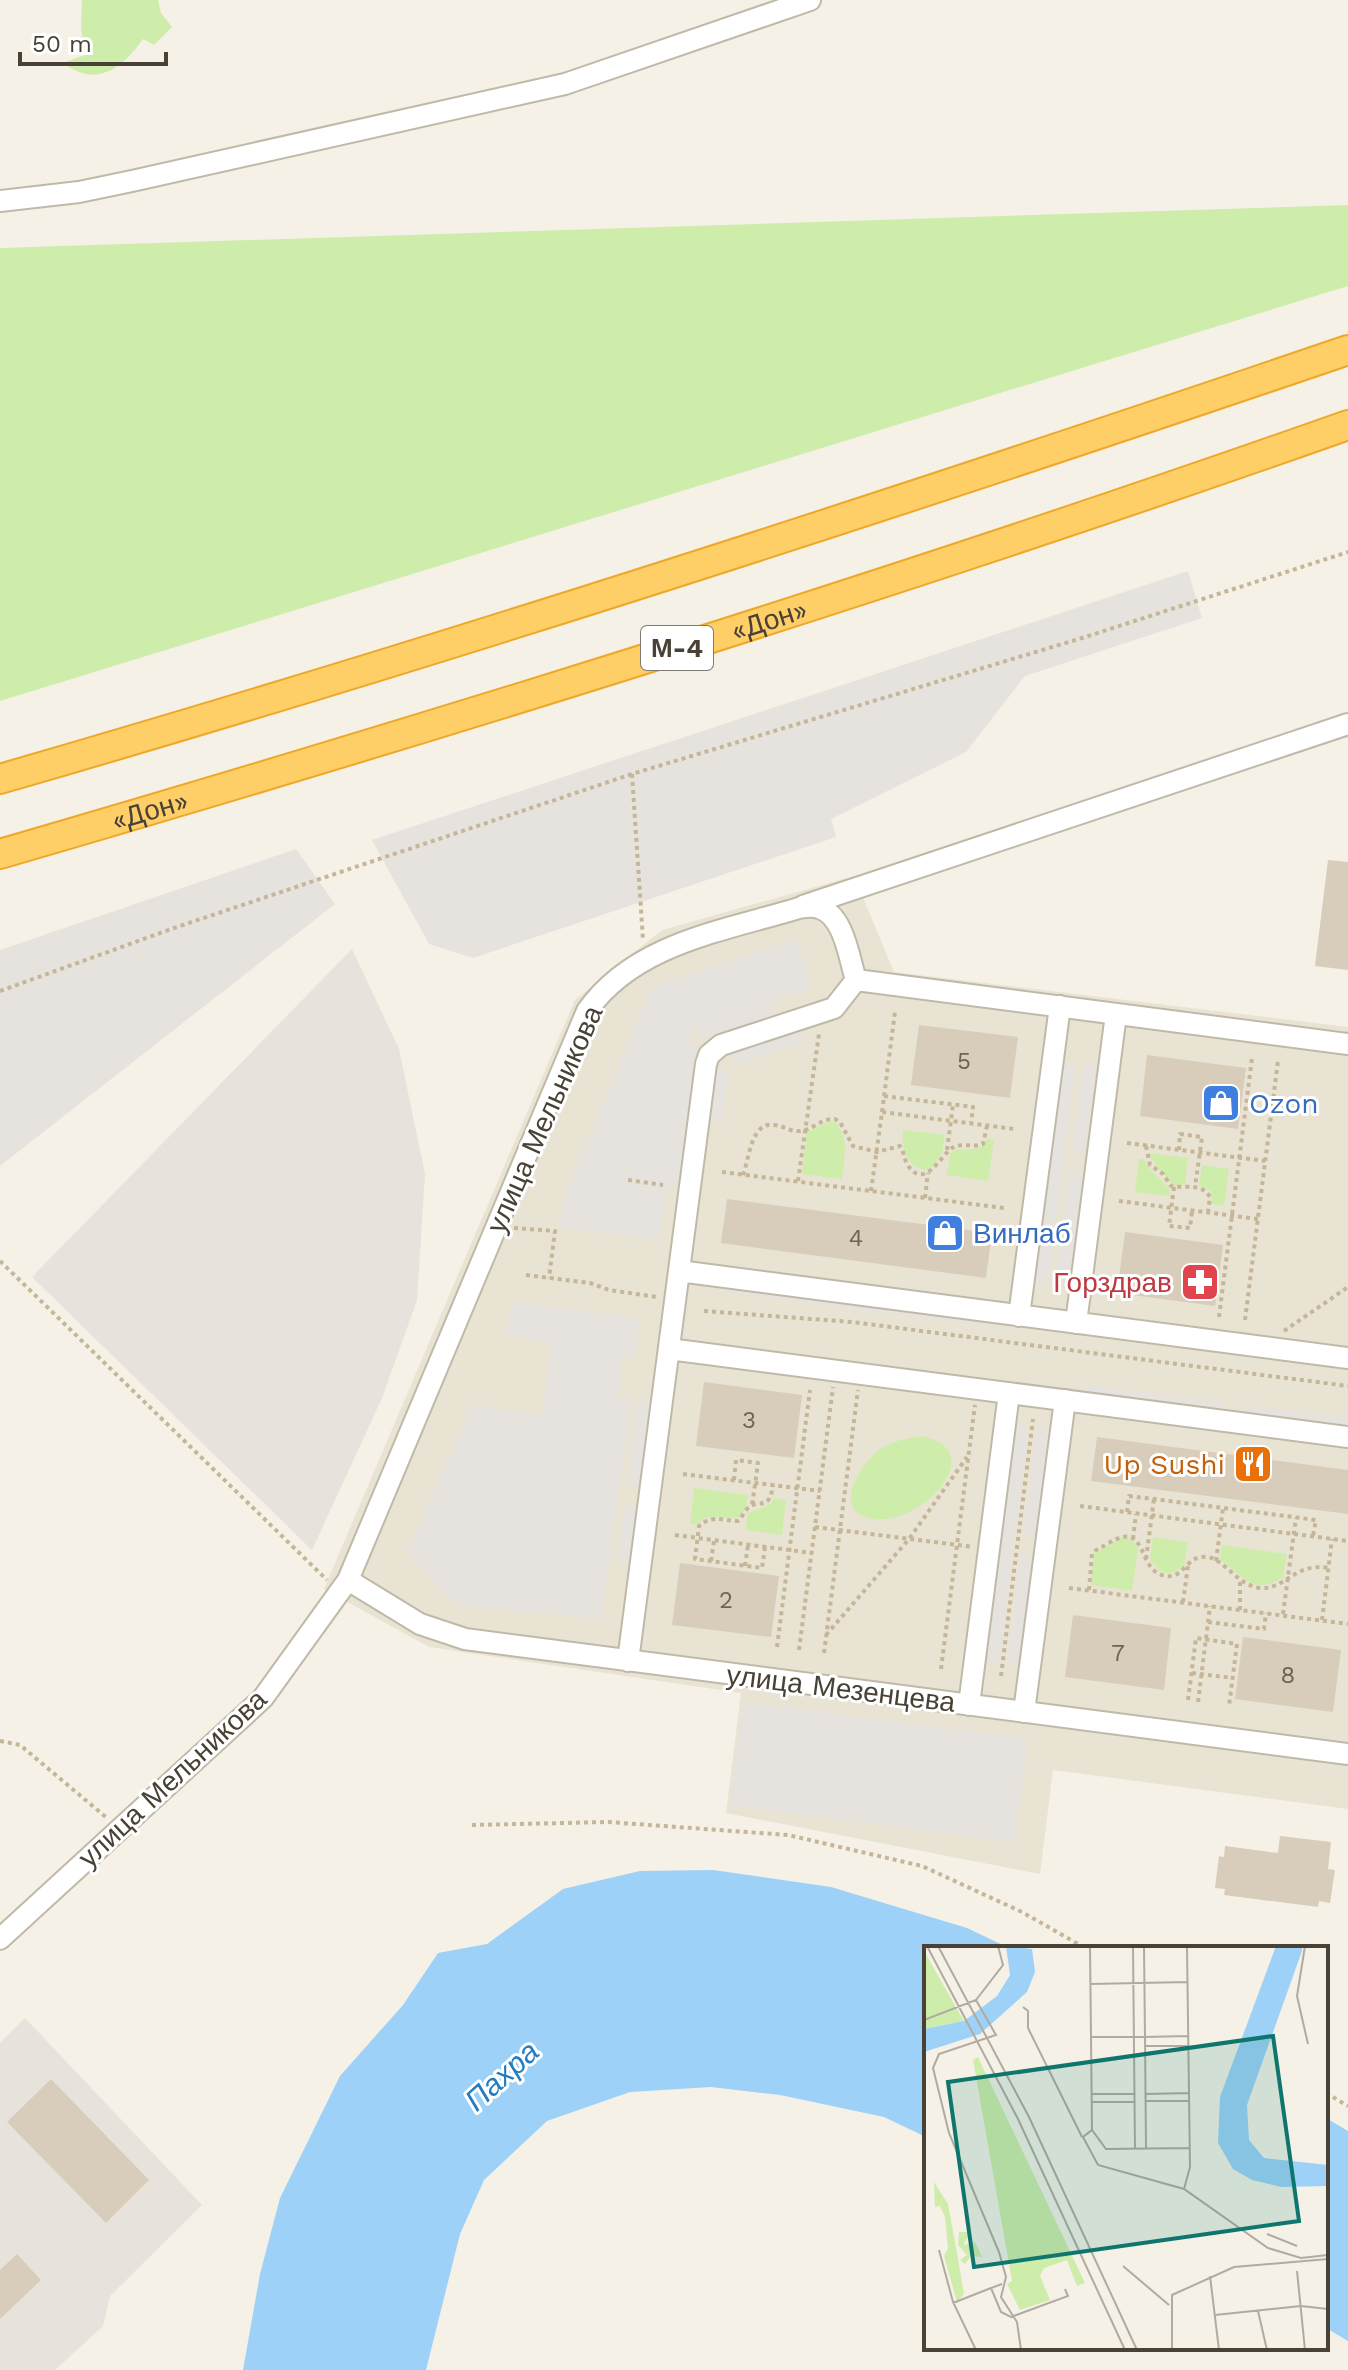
<svg xmlns="http://www.w3.org/2000/svg" width="1348" height="2370" font-family="'Work Sans',sans-serif">
  <rect width="100%" height="100%" fill="#f5f1e7"/>
  <path fill="#e9e3d4" d="M854,876l40,96 454,55v782l-295,-39 -13,104 -314,-61 15,-120 -312,-46 -105,-58 251,-589 87,-70z"/>
  <path fill="#e7e2db" d="M352,949l47,100 26,125 -8,126 -35,98 -70,152 -280,-273z
    M25,2018l177,187 -92,91 -7,30 -48,44h-55v-327z"/>
  <path fill="#ceedab" d="M82,0h76l3,13 11,14 -18,18 -11,-6c-21,30 -47,49 -80,24l22,-8 -4,-26z
    M1348,205v81l-1348,415v-453z
    M829,1122h6c15,18 9,36 7,57l-40,-5 5,-42z
    M903,1130l42,5 -3,18 -10,15c-24,7 -31,-20 -29,-38z
    M987,1139l7,1 -6,41 -41,-6 3,-22c13,-9 31,3 37,-14z
    M1149,1153l39,5 -3,26 -11,2c-7,-8 -23,-24 -25,-33z
    M1139,1159h5l5,9 20,20 1,8 -35,-4z
    M1202,1165l27,4 -5,37 -12,-2 -1,-13 -12,-5z
    M921,1436c71,13 2,89 -47,83 -46,-5 -13,-60 11,-73 12,-6 24,-8 36,-10z
    M694,1488l54,7 -2,12 -6,10c-16,4 -31,-8 -44,8l-6,-1z
    M774,1498l12,2 -4,35 -37,-5 3,-17 23,-9z
    M1153,1537l35,5 -4,25 -13,6h-8l-13,-12z
    M1120,1538h9l9,10 -6,43 -41,-6 3,-31z
    M1222,1545l65,9 -4,23c-30,20 -40,-2 -63,-17z"/>
  <path fill="#e6e3df" d="M1188,571l14,47 -177,58 -59,76 -135,67 5,18 -363,121 -44,-14 -57,-104z
    M296,849l39,55 -335,262v-216z
    M796,939l15,49 -115,38 74,-23 4,12 -74,24 -4,-12 -11,15 13,2 -18,142 -14,-1 -7,55 -99,-13 3,-26 87,-211 24,-11z
    M799,1030l4,12 -69,23 -5,-13z
    M1063,1063l13,1 -29,221 -13,-2z
    M1084,1065l12,1 -11,87 -13,-1z
    M715,1068l13,2 -6,53 -14,-2z
    M1070,1171l13,2 -15,115 -13,-2z
    M726,1282l254,33 -1,10 -254,-33z
    M514,1302l126,17 -5,37 -12,-2 -6,44 14,2 -30,219 -147,-15 -46,-53 64,-146 70,11 10,-74 -48,-7z
    M1086,1385l139,18 -1,10 -140,-18z
    M638,1401l14,2 -11,83 -13,-1z
    M1241,1405l107,14v10l-108,-14z
    M1016,1426l13,1 -30,236 -13,-2z
    M1037,1427l13,2 -14,106 -13,-1z
    M625,1505l13,2 -7,56 -13,-2z
    M1020,1554l13,2 -14,110 -13,-2z
    M743,1702l285,37 -14,103 -284,-37z"/>
  <path fill="#9dd1f7" d="M713,1870l118,17 136,41 42,20h-83v189l-42,-20 -104,-22 -69,-8 -81,5 -83,29 -63,59 -24,54 -34,136h-183l17,-96 20,-76 60,-122 63,-71 35,-52 49,-9 76,-55 77,-18z
    M1326,2118l22,13v210l-22,-13z"/>
  <path fill="#d8cdbb" d="M1328,860l20,2v108l-33,-4z
    M919,1025l99,12 -8,61 -99,-13z
    M1147,1055l99,13 -8,61 -98,-13z
    M727,1199l265,34 -6,45 -265,-35z
    M1125,1232l98,13 -8,61 -98,-13z
    M704,1382l98,13 -8,63 -98,-12z
    M1097,1437l251,33v44l-257,-33z
    M680,1563l99,13 -8,61 -99,-12z
    M1073,1615l98,13 -7,62 -99,-13z
    M1243,1637l98,13 -8,62 -98,-13z
    M1280,1836l51,6 -3,27 7,1 -5,33 -11,-2 -1,6 -94,-12 1,-6 -10,-1 4,-32 5,1 1,-11 53,7z
    M51,2079l98,101 -43,43 -99,-101z
    M17,2254l24,26 -41,39v-49z"/>
  <g fill="none" stroke-linecap="round" stroke-linejoin="round">
    <g stroke="#c1b9a8" stroke-width="24">
      <path id="minor" d="M0,201l79,-9 53,-11 433,-97 245,-84
        M803,906l545,-182
        M856,980l492,64
        M679,1271l669,87
        M1019,1316l41,-310
        M1076,1323l40,-309
        M669,1349l679,88
        M348,1580l72,44 45,15 883,115
        M969,1705l40,-312
        M1024,1712l41,-312
        M0,1939l263,-241 85,-118 239,-569c48,-68 137,-80 212,-103 6,-1 14,-2 20,0 25,7 30,50 37,72l-22,28 -113,37 -12,10 -3,9 -78,597"/>
    </g>
    <g stroke="#eda829" stroke-width="32">
      <g id="highway">
        <path d="M0,779c453,-131 902,-277 1348,-429"/>
        <path id="s1" d="M0,854c453,-132 904,-272 1348,-429"/>
      </g>
    </g>
    <path stroke="#c5b698" stroke-width="4" stroke-dasharray="4 4" stroke-linecap="butt" d="M632,774l11,166
      M0,991l174,-63 458,-154 450,-136 266,-86
      M884,1096l89,11 -2,16
      M882,1112l13,-100
      M1127,1143l138,18
      M1146,1146l4,19 13,9 8,12c14,3 30,-4 39,11l-2,16
      M947,1150l6,-45
      M1179,1150l1,-16 22,3 -7,50
      M722,1172l282,36
      M743,1175c6,-15 8,-55 32,-50 9,1 15,7 25,6 13,-1 21,-13 35,-12l5,3 13,24 24,6 23,-6c4,6 4,12 7,18 17,28 34,-9 45,-16 9,-6 21,0 31,-4l4,-18
      M628,1180l35,5
      M798,1181l21,-147
      M1174,1187l-5,39 21,2 2,-17
      M871,1191l11,-79 132,17
      M925,1198l3,-25
      M1119,1201l139,18
      M514,1228l41,3 -6,47
      M0,1261l327,319
      M526,1275l64,8 19,7 48,7
      M704,1311l148,11 496,64
      M1219,1317l33,-259
      M1245,1320l33,-259
      M1284,1331l64,-44
      M683,1474l137,17
      M734,1480l2,-20 22,3 -6,43
      M1080,1506l268,35
      M1127,1512l2,-16 25,3 162,21 -3,16
      M815,1527l158,20
      M675,1535l137,18
      M1133,1539l3,-25
      M765,1547l-3,21 -67,-9 4,-33c14,-12 23,-5 39,-5 4,-3 5,-8 8,-11 13,-14 23,4 27,-25
      M1146,1559l8,-60
      M711,1561l3,-20
      M1216,1561l7,-53
      M745,1566l3,-21
      M1069,1588l279,36
      M1089,1590l3,-36c5,-6 9,-6 15,-10 43,-27 28,28 59,32 18,2 20,-18 36,-19 20,-3 33,28 58,31 26,2 34,-26 69,-20
      M1183,1602l5,-36
      M1240,1610v-29
      M1283,1614l13,-96
      M1322,1620l10,-81
      M1208,1622l56,7 2,-16
      M826,1635l83,-96 58,-82
      M777,1647l33,-257
      M799,1650l34,-263
      M824,1653l34,-263
      M941,1669l34,-264
      M1192,1673l41,5
      M1001,1676l32,-257
      M1188,1700l8,-62 41,6 -8,62
      M1198,1702l12,-96
      M0,1741l20,4 87,73
      M472,1825l136,-3 180,13 134,31 100,46 63,36
      M1326,2093l22,13"/>
    <use href="#minor" stroke="#fff" stroke-width="20"/>
    <use href="#highway" stroke="#ffcf67" stroke-width="28"/>
  </g>
  <defs>
    <g id="shop-square" transform="scale(2)"><rect x="-9" y="-9" width="18" height="18" rx="4" fill="#3f7fe0" stroke="#fff"/><path d="M-5-2.5h2.3a2.7 3.5 0 0 1 5.4 0H5L5.5 6h-11ZM-1.5-2.5h3a1.5 2.3 0 0 0-3 0Z" fill="#fff"/></g>
    <g id="pharmacy-square" transform="scale(2)"><rect x="-9" y="-9" width="18" height="18" rx="4" fill="#e0444e" stroke="#fff"/><path d="M-2-6h4v4h4v4h-4v4h-4v-4h-4v-4h4Z" fill="#fff"/></g>
    <g id="restaurant-square" transform="scale(2)"><rect x="-9" y="-9" width="18" height="18" rx="4" fill="#e8710a" stroke="#fff"/><path d="M-5-6h1v4h1v-4h1v4h1v-4h1v5L-1.5 .5V6h-2V.5L-5-1ZM5-6V6H3V1.5H1.5Q1.5-4 5-6Z" fill="#fff"/></g>
  </defs>
  <g fill-rule="evenodd">
    <use href="#shop-square" x="1221" y="1103"/>
    <use href="#shop-square" x="945" y="1233"/>
    <use href="#pharmacy-square" x="1200" y="1282"/>
    <use href="#restaurant-square" x="1253" y="1464"/>
  </g>
  <g text-anchor="middle" stroke-width="6" stroke-linejoin="round" paint-order="stroke">
    <g font-size="24" fill="#6d6456">
      <text x="964" y="1069">5</text>
      <text x="856" y="1246">4</text>
      <text x="749" y="1428">3</text>
      <text x="726" y="1608">2</text>
      <text x="1118" y="1661">7</text>
      <text x="1288" y="1683">8</text>
    </g>
    <rect fill="#fff" stroke="#807a72" stroke-width="2" x="641" y="626" width="72" height="44" rx="6"/>
    <g font-size="26" font-weight="bold" fill="#494135">
      <text x="677" y="657">М-4</text>
    </g>
    <g font-size="28" fill="#494135" stroke="#fff">
      <text dy="10" stroke="none"><textPath href="#s1" startOffset="804">«Дон»</textPath></text>
      <text dy="10" stroke="none"><textPath href="#s1" startOffset="156">«Дон»</textPath></text>
      <text transform="translate(544 1119) rotate(-66)" y="10">улица Мельникова</text>
      <text transform="translate(841 1688) rotate(7)" y="10">улица Мезенцева</text>
      <text transform="translate(172 1778) rotate(-43)" y="10">улица Мельникова</text>
    </g>
    <g font-size="28" fill="#366cbe" stroke="#fff" text-anchor="start">
      <text x="1249" y="1113">Ozon</text>
      <text x="973" y="1243">Винлаб</text>
    </g>
    <g font-size="28" fill="#be3a42" stroke="#fff" text-anchor="end">
      <text x="1172" y="1292">Горздрав</text>
    </g>
    <g font-size="28" fill="#c56008" stroke="#fff" text-anchor="end">
      <text x="1225" y="1474">Up Sushi</text>
    </g>
    <g font-size="30" font-style="italic" fill="#237bc0" stroke="#fff">
      <text transform="translate(502 2076) rotate(-42)" y="10">Пахра</text>
    </g>
  </g>
  <g transform="translate(924 1946)">
    <rect width="404" height="404" fill="#f5f1e7"/>
    <path d="M0,5l40,70 -40,8zM54,111l107,226 -8,3 -10,-26 -23,8 -4,8 10,24 -30,10 -13,-26 5,-3 -39,-221zM10,236l14,22 10,55 6,35 -7,8 -13,-46 4,-8 -3,-31 -5,-11 -5,1zM35,286h12l-8,13 12,-3 7,15 -11,-1 -6,8 -5,-4 7,-5 -9,-10z" fill="#ceedab"/>
    <path d="M82,0l26,3 3,23 -8,20 -47,42 -56,18v-23l40,-8 33,-25 13,-21zM352,0h26v5l-55,154 2,35 15,18 64,7v21l-47,1 -29,-7 -19,-11 -15,-26 2,-46z" fill="#9dd1f7"/>
    <path fill="none" stroke="#b0aba0" stroke-width="2" d="M3,0l91,173 107,231M14,0l91,171 108,233M166,0l1,91M209,0l2,203M220,0l1,91 43,-1M381,0l-8,50 11,48M166,38l98,-2M52,54l20,35 -57,19 -6,14 16,65 50,119 7,25 -5,20 16,25 4,28M99,61l5,4v17l54,109M0,74l52,-20 27,-35 -5,-19M221,100h44M168,148h43M222,148l43,-1M222,155h43M168,156h43M168,184l-1,-93h54l1,112M266,202l-84,1 -14,-19 -9,7 15,28 86,24 84,59 33,10 27,-3M260,243l6,-22 -3,-221M343,288l30,12M15,304l14,52 23,48M199,320l46,39M373,325l8,79M286,330l9,74M78,338l-11,4 10,24 10,5 57,-21 -3,-7M29,357l38,-15M334,365l9,39M291,369l86,-9 27,3M248,404v-55l62,-28 94,-8"/>
    <path fill="#0f766e" fill-opacity="0.15" stroke="#0f766e" stroke-width="4" d="M349,90l26,185 -325,46 -26,-185z"/>
    <rect width="404" height="404" fill="none" stroke="#494135" stroke-width="4"/>
  </g>
  <path d="M20 52v12h146v-12" fill="none" stroke="#494135" stroke-width="4"/>
  <text x="32" y="52" font-size="24" fill="#494135" stroke="#ffffff" stroke-width="6" paint-order="stroke">50 m</text>
</svg>
